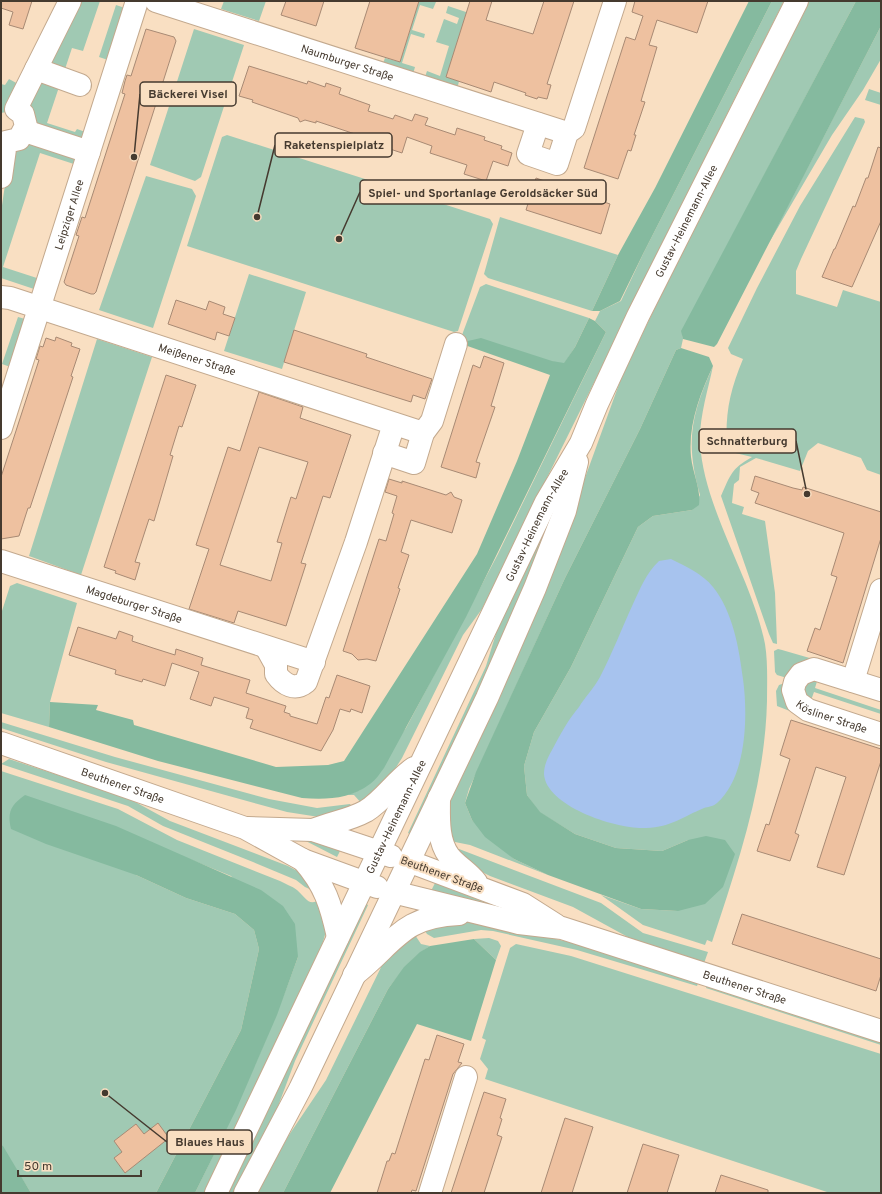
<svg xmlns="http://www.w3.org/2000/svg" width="882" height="1194" font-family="Overpass,sans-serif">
  <rect width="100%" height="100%" fill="#f9dfc2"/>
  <path fill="#a0c9b3" d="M74,1h26l-17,50 -11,-3 -25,75 28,9 2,-3 14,5 -3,10 -55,-16 -11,-22z
    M224,1h42l-7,20 -38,-12z
    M419,1l17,1 -3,7 -13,-4 -8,25 13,4 -1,4 -13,-4 -9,29 13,4 -2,7 -31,-8 3,-8 15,4z
    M772,1h12l-48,95 -254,513 -19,26 -61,123 -14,22 -25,25 -9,-10h-7l13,-5 46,-62 92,-174 108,-222 -11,-11 5,-10 21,-10 23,-49z
    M808,1h48l-174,330 1,8 -2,9 -5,2 -36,79 -75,149 -96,211 -4,14 7,17 42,39 34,16 -78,-30 -20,-4 -2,-33 5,-14 67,-144 17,-40 85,-234 114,-236z
    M116,5l12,4 -17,52 -12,-4z
    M448,6l33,11 -35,60 13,4 -2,9 -33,-10 3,-9 13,5 9,-30 -13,-4 8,-23 13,5 2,-6 -13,-5z
    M881,26v33l-18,31 -31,45 -65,111z
    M194,29l50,16 -43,132 -6,4 -45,-16z
    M9,79l11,6 -14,27 -5,1v-29l4,1z
    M869,89l12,4v12l-16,-5z
    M855,117l9,2 1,3 -64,137 -5,12v23l41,13 6,-17 38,12v173l-14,-5 -6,-12 -43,-15 -10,8 -8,20 -44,-13 -16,9 -1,13 -5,4 -2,19 12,4 -2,7 23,7 10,72 2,51 -4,-1 -4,-9 -48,-138c10,-22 10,-27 31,-39l-25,-6c-2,-37 2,-58 16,-92l-12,-5 -3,-6 29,-60 43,-82z
    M227,135l263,84 3,5 -35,107 -4,1 -267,-86 35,-109z
    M30,139l54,16 -4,11 -40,-13 -37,114 40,13 -3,11 -39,-13v-66l9,-61z
    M146,176l46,13 4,7 -43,132 -54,-18z
    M500,217l118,38 -26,56 -104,-33 -4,-4z
    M249,274l57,18 -24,77 -58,-18z
    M486,284l103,34 -14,29 -11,17 -105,-21 21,-56z
    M18,317l14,4 -16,48 -14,-5z
    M97,339l55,18 -71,218 -52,-19z
    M713,366c-5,24 -14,52 -13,77 4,67 52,135 65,201 3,19 2,39 2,57 -2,84 -29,162 -55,241l-5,-2 -2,5 -62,-20 -42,-30 40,14 37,2 10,-71 -26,11 -46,-3 -41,-14 -36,-22 -12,-17 -3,-29 10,-34 37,-65 67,-140 15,-11 39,-6 8,-15c-15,-53 -9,-80 13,-129z
    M556,510l-63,151 -82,174 -3,-2 78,-167 16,-52 48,-98z
    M17,583l60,20 -27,99 -1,25 -48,-14v-99l9,-28z
    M778,649l4,1 38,11 -33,17 -10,-3 -2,-3 -1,-21z
    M818,678l-3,10 66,22v4l-67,-22 -4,11 -9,-16z
    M782,684h4l14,31 -23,-9 -1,-15 3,-6z
    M1,722l114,35 154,42 48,9 33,-4 4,5 -35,8 -32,-5 -181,-50 -105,-34z
    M9,759l119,39 42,23 118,45 15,8 11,17 -9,-4 -9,-7 -43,-18 -90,-36 -35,-20 -127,-42z
    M1,771l117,38 59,31 103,41c5,3 12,5 17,9 11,10 11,17 26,8l4,30 -7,24 -114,241h-11c38,-77 74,-155 103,-236l-67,-81 -54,-22 -41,21 50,23 49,16 19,16 5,19 -18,81 -85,163h-125l-30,-48z
    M300,838l42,9 -5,10z
    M459,849l142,54 42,30 65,19 -5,14 -68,-25 -62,-34 -83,-31 -10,-5 -25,-21z
    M435,883l52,20 1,3 -58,-13z
    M365,903l3,2 -73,156 -18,48 -43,84h-10z
    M453,920l39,5 86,19 122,34 -3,8 -120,-36 -84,-19 -12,-1 -47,8 -7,-4 -4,-6z
    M413,932l8,12 9,2c-18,11 -29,26 -42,43l-105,204h-27l33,-58 37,-55 60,-123z
    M489,938l9,3 3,5 -5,14 -22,-21z
    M516,944l55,12 310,98v139h-51l-345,-114 3,-10 -8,-10 6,-19 -4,-2 28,-90z
    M708,981l173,59v5l-175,-57z"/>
  <path fill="#85ba9f" d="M749,1h23l-128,251 -24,49 -20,10h-8l26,-56 37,-67z
    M856,1h25v25l-164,318 -3,3 -31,-8 -2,-8z
    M589,318l6,3 11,11 -140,285 -82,151c-4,5 -8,12 -14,16 -20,15 -44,16 -68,14l-144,-37 -109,-34 1,-25 48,3 -2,5 37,10 1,5 142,42 52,-2 16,-4 133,-207 40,-93 33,-86 -91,-32 22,-5 71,23 12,2 11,-16z
    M681,348l28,9 4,9c-13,28 -25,59 -22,91 2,17 10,32 8,48l-7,5 -39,6 -15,11 -67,140 -37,65 -10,34 3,29 13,17 35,22 41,14 46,3 26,-11 18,-4 19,4 10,14 -12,33 -18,17 -27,7 -37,-2 -93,-34 -34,-16 -29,-22 -13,-17 -7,-17 11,-31 89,-194 75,-149 36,-79z
    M25,795l91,31 145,64 22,16 12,18 3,33 -21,58 -41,95 -41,83h-39l85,-163 18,-81 -5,-19 -19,-16 -49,-16 -50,-23 -90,-31 -35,-15c-4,-17 0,-24 14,-34z
    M474,939l22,21 -25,81 -54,-17 -87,169h-47l105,-204 16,-22 16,-15 10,-6z
    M1,1145l2,1 28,47h-30z"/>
  <path fill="#a7c3ee" d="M671,559c14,7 32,15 42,28 20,25 26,61 30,92 5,36 4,98 -26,124 -3,3 -9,4 -13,5 -22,9 -32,19 -58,20 -27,2 -100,-21 -102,-54 0,-9 4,-17 8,-24 8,-15 16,-30 27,-43 6,-10 15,-19 21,-30 12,-23 22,-49 33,-73 7,-15 13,-31 26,-43z"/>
  <path fill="#eec1a0" stroke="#a88a74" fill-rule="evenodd" d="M1,1h31l-9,28 -14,-4 4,-13 -12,-4z
    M286,1h38l-8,25 -35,-11z
    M370,1h49l-19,61 -45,-14z
    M470,1h22l-6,19 47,14 11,-33h30l-27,83 4,1 -4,14 -9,-2 -1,2 -12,-4 1,-2 -32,-11 -3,10 -45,-15z
    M635,1h73l-11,32 -40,-13 -8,25 8,2 -16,54 4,1 -11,33h2l-5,16 -3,-1 -10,29 -34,-11 42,-131 9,3 8,-24 -11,-4z
    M146,29l28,8 2,4 -80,251 -2,2h-3l-25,-9 -2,-3 15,-46 -3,-1 6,-18 3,1 40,-124 -3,-1 3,-12 2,-6 4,1z
    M249,66l58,18 1,-3 17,6 1,-4 15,5 -2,6 31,11 -2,6 25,8 2,-4 17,6 3,-7 13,4 -3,7 30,10 2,-7 28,9 -1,3 18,6 -1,3 11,4 -4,13 -15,-5 -7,20 -22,-7 3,-9 -37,-12 2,-7 -25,-9 -5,16 -27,-9 1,-3 -60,-20v2l-11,-3 -5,2 -2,-4 -46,-16 1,-2 -14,-4z
    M878,147l3,1v73l-29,66 -30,-10 12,-28h1l18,-43 2,1 11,-29h2z
    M536,178l74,26 -9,30 -75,-24z
    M176,300l30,10 3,-9 16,6 -2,7 12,4 -6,18 -12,-4 -2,8 -47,-16z
    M294,330l73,24 -1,3 66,22 -7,20 -12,-4 -2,7 -127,-40z
    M56,337l16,6 -1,3 9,3 -9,27 2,1 -43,131h-2l-9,28 -18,3v-62l38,-117 -3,-1 4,-13 3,1 3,-9 9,3z
    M484,356l20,7 -13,43 4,1 -19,55 4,1 -4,15 -35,-11 32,-102 7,3z
    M166,375l30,10 -14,42 -3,-1 -9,29 3,1 -19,65 -5,-2 -14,43 5,1 -5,17 -20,-7 1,-2 -12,-4z
    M259,392l44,15 -3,11 51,17 -21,63 -7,-2 -22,67 5,1 -20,62 -48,-15 -4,12 -45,-14 20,-60 -13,-4 32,-98 12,4zM259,447l49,15 -12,37 -5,-2 -14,45 5,1 -11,38 -51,-16z
    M755,476l38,12 9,2 1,-3 78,25v26l-38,125 -36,-12 8,-23 5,2 17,-53 -6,-2 13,-42 -89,-30 4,-10 -8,-3z
    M389,479l13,4v-2l44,14 5,-3 3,5 8,3 -10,33 -41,-13 -10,32 8,3 -11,33 2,1 -24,72 -9,-2 -9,1 -6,-6 -9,-3 36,-112 7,2 8,-27 -2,-1 5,-17 -12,-4z
    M78,627l38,12 3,-8 14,5 -1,5 21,7 22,7 1,-6 27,9 -2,7 49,15 -4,13 40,13 -2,6 6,2v2l27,8 9,-27 3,1 8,-23 33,11 -8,27 -11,-4 -1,3 -10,-3 -7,21 -12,21 -71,-23 3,-8 -7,-2 3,-10 -35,-11 -3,9 -21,-7 9,-27 -27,-9 -7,23 -22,-7 -1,3 -27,-8 1,-4 -47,-15z
    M791,720l90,29v12l-37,114 -27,-8 29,-90 -30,-10 -21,66 4,2 -9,26 -33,-10 9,-27 3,1 21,-66 -10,-4z
    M742,914l139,45v16l-5,16 -144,-47z
    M437,1035l27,9 -6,18 4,1 -9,11 -37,117 -4,-1 -1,3h-34l10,-32h2l3,-8 3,1 30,-95 4,1z
    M484,1092l22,7 -6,19 2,1 -5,16 5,2 -18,56h-33z
    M565,1118l28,9 -21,66h-31z
    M158,1123l11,15 -44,35 -11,-15 8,-6 -8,-11 22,-17 8,10z
    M643,1144l36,11 -12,38h-40z
    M721,1175l47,15v3h-53z"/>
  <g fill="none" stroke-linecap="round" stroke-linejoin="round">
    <g stroke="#c3a98e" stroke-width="24">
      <g id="minor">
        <path id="s1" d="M156,1l411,132"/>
        <path d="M36,69l44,16"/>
        <path d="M538,124l-10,30 29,10 10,-31 7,-5 41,-127"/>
        <path d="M25,131l64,21"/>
        <path d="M1,177l5,-35 13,-3 7,-13 -3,-12 -7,-5 54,-108"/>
        <path id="s2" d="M1,297l9,1 413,135"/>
        <path id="s3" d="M1,428l136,-427"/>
        <path d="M384,453l30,10 9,-30 9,-12 24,-77"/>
        <path id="s4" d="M1,561l313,101"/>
        <path d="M266,647l10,18v9c8,11 19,17 30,8l50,-140 38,-118"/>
        <path d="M853,681l28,-91"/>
        <path id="s5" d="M881,690l-67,-21 -13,5 -6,8 -2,8 4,12 11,8 73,24"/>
        <path d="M439,798c0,18 -2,42 10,58 8,10 19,16 27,26"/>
        <path d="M408,861l115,43 33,21"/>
        <path id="s6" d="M393,892l126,31 43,5 319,103"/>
        <path d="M354,975c40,-31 47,-59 105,-61"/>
        <path d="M430,1193l36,-116"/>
      </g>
    </g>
    <g stroke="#c3a98e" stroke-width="24">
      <g id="major">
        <path id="s7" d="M1,743l244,85 58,32 74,27"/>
        <path d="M248,828l65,2 78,26"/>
        <path d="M313,830c17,-7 37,-10 53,-19 18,-11 30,-31 48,-43"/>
        <path d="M303,860c22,25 28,45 35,77"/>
        <path id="s8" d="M216,1193l330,-691 35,-59 16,-39 41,-88 159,-315"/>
        <path d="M245,1193l55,-104 187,-391 48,-110 30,-77 12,-49"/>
      </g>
    </g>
    <use href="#minor" stroke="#fff" stroke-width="22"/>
    <use href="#major" stroke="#fff" stroke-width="22"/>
  </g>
  <g text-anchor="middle" stroke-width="4" stroke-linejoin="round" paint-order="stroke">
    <g font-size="11" fill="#453a2f" stroke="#f9dfc2">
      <text dy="4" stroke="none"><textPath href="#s1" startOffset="201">Naumburger Straße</textPath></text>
      <text dy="4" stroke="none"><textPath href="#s3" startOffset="224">Leipziger Allee</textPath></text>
      <text dy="4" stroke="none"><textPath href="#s8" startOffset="1080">Gustav-Heinemann-Allee</textPath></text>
      <text dy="4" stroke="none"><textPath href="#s2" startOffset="206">Meißener Straße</textPath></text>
      <text dy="4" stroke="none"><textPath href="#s8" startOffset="741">Gustav-Heinemann-Allee</textPath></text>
      <text dy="4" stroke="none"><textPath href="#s4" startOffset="140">Magdeburger Straße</textPath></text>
      <text dy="4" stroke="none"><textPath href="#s5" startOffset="153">Kösliner Straße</textPath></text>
      <text dy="4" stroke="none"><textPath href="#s7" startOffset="129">Beuthener Straße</textPath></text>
      <text dy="4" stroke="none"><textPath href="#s8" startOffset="417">Gustav-Heinemann-Allee</textPath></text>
      <text transform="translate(442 874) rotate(20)" y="4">Beuthener Straße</text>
      <text dy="4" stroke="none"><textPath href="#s6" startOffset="365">Beuthener Straße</textPath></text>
    </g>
  </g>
  <path fill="none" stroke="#453a2f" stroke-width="1.5" d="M134 157L140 94M257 217L275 145M339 239L360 192M807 494L796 441M105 1093L167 1142"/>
  <g fill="#453a2f" stroke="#f9dfc2" stroke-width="1.5">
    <circle cx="134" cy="157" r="4"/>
    <circle cx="257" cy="217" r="4"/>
    <circle cx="339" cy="239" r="4"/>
    <circle cx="807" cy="494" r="4"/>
    <circle cx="105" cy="1093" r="4"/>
  </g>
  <g fill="#f9dfc2" stroke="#453a2f" stroke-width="1.5">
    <rect x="140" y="82" width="96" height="24" rx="4"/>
    <rect x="275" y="133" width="117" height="24" rx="4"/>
    <rect x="360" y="180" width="246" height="24" rx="4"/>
    <rect x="699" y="429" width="97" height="24" rx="4"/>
    <rect x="167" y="1130" width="85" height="24" rx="4"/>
  </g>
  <g font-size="12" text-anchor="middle" font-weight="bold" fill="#453a2f">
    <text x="188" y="98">Bäckerei Visel</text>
    <text x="334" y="149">Raketenspielplatz</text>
    <text x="483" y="197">Spiel- und Sportanlage Geroldsäcker Süd</text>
    <text x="747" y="445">Schnatterburg</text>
    <text x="210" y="1146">Blaues Haus</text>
  </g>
  <rect width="882" height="1194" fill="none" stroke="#453a2f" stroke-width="4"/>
  <path d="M18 1170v6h123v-6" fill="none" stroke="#453a2f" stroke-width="2"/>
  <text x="24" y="1170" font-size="12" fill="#453a2f" stroke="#f9dfc2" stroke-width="3" paint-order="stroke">50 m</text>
</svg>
